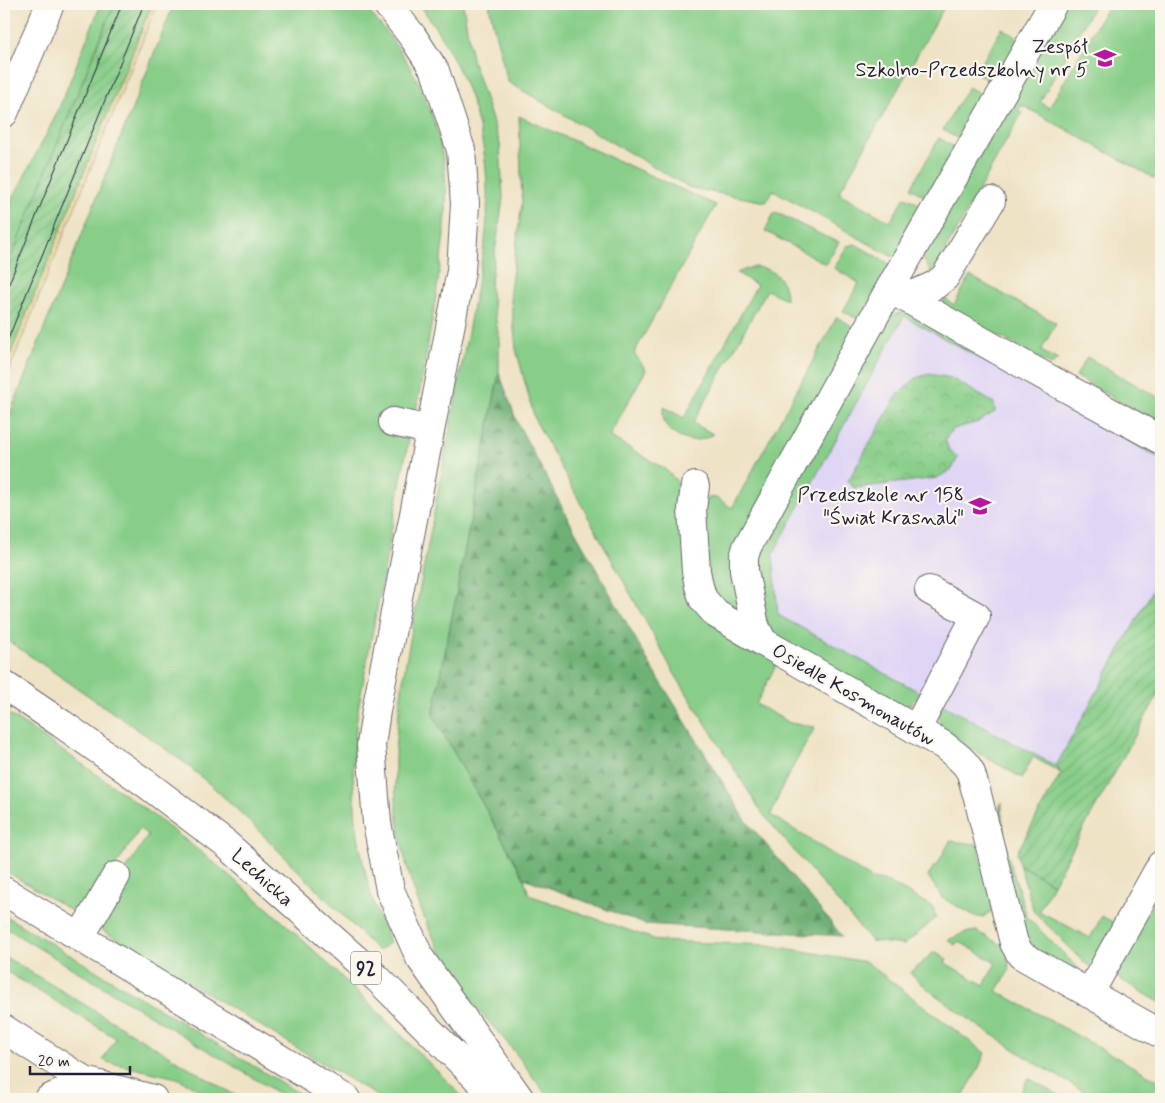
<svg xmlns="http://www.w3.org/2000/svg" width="1165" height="1103" font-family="Mynerve,sans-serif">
  <defs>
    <pattern id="forest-firs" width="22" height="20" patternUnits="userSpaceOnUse" patternTransform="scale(1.25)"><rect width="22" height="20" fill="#6eb175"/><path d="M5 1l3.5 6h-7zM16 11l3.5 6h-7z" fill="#5a9061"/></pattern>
    <pattern id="sand-dots" width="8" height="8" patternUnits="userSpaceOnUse" patternTransform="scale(1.25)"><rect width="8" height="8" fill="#eeda9e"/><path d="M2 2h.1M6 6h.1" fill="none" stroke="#ccbb89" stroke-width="1.8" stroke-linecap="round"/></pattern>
    <pattern id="park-crowns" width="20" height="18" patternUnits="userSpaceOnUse" patternTransform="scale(1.25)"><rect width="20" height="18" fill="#88ce89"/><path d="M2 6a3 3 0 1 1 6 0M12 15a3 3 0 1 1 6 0" fill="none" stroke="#75b177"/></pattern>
    <pattern id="garden-furrows" width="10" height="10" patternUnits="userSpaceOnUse" patternTransform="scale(1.25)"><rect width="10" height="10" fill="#88ce89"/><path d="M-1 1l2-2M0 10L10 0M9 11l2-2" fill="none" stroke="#75b177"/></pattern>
  </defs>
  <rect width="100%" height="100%" fill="#fbf7ec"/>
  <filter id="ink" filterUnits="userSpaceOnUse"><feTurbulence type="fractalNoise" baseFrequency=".02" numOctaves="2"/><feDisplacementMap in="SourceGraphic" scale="10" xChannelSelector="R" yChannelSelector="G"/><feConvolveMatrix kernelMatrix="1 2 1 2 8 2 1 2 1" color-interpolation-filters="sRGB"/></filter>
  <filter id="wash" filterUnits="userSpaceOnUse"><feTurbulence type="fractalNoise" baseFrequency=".0096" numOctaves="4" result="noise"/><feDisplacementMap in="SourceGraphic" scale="20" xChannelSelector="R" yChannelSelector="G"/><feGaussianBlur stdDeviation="1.12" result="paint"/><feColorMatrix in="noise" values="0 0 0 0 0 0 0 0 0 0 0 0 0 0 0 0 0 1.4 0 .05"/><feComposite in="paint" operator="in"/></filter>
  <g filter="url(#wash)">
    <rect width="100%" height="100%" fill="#efe3c6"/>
    <path fill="#dfd5f5" d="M904,316l257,143v116l-105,191 -278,-151 -5,-61z"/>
    <path fill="#88ce89" stroke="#557862" d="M101,4h13l-110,271v-60l40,-76 13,-26z
      M174,4h188c31,33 56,69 70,112 11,30 16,65 14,98 -1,17 -4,35 -6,53 -6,46 -15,93 -23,139l-3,7 -25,-5 -4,25 24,5 -51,271c-3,27 -6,54 -4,81 1,38 9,81 21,117 5,12 10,24 15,36l-12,8 -137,-138 -27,-25 -28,-24 -30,-22 -152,-104v-209z
      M419,4h44l9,55 28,85 3,54 -13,89 9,51v34l-66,343 91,163 5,17 130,46 109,4 98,17 119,91 -8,19 -16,27h-411c-15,-17 -26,-37 -41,-54 -11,-14 -24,-26 -35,-40 -54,-74 -82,-156 -79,-248 1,-30 6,-61 10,-90l80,-425c2,-18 3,-35 2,-53 -1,-68 -28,-132 -68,-185z
      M489,4h457l-107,189 51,29 15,-25 14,7 5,11 -23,41h-10l-118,-66 -7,12 -76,-14 -182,-106 -15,-58z
      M1064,4h31l-55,98 9,6 60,-104h52v178l-139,-77 -4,6 4,2 -90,161 -10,-17z
      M1002,28l13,8 4,10 -19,34 -10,1 -14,-8z
      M968,87l21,11 -22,39 -10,1 -14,-8z
      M519,116l197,89 -82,148 12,17 -37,66 56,33 11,11 5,11 5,90 91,82 -21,41 34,19 25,4 -32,58 -12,30 101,64 17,3 44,25 3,11 -32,27 -33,-4 -109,-128 -88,-140 -139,-253 -19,-71 -6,-58 12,-88z
      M939,138l13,8 5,10 -22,38 -11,2 -13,-8z
      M774,213l7,2 45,22 13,5 -13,22 -61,-33z
      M855,244l33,19 4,8 -29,51 -20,-11 16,-28 -25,-15 13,-22z
      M752,267c20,0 34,11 34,32l-19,-9 -74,133 20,11c-5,3 -9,5 -15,6 -14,3 -34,-8 -35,-25 -1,-2 1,-5 1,-8l20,11 73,-133 -20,-12z
      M970,276l86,47 -15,28 17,9 -7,5 -103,-57 -12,-13v-3l18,13z
      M910,310l109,61 -4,7 -111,-62 -131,238 5,61 143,78 -9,10 -8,4 -120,-64 -16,-14 -14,-71 135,-242z
      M837,317l22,13 -125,220 12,71 -23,-16 -15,-22 -4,-81c9,-11 19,1 28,6z
      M1087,357l74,42v13l-6,11 -79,-47z
      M1025,374l136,76v9l-139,-78z
      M941,704l115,62 5,7 -28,-16 -11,21 -77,-44c-6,-10 -8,-19 -4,-30z
      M4,711c73,49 146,99 214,155 88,72 167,153 247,233h-83l-282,-170 20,-50 28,-44 -8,-6 -29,44 -33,42 -74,-45z
      M1002,802v16l6,38 19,61 53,53 -7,-1 -45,-23 -31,-117 3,-23z
      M950,841l27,3 17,62 -2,5 -4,3 -5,3h-6l-35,-19 -14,-22 6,-10 2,1z
      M1019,864l34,20 -14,27 51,27 12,-22 16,10 -26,38 -4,2 -54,-54z
      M1158,891l3,2v110l-45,-26 1,-8z
      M4,915l304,184h-20l-284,-172z
      M976,931l29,16 5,22 -13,22 164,91v17h-64l-60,-35 -57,-37 -50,-36 -20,-18 25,-22 12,8 -2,4 39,22 12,-22 -38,-22 -3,4 -7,-5 16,-7z
      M4,956l237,143h-25l-29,-16 -10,-5 -70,-16 -4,-2 13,-22 -112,-68z
      M1028,1078l38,21h-41l-6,-3z"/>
    <path fill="url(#forest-firs)" stroke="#486a58" d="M499,372l18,50 54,102 77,137 97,158 97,117 -198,-12 -120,-46 -91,-163z"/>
    <path fill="url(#sand-dots)" stroke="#887e6c" d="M152,4h5l-153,379v-13z"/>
    <path fill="url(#park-crowns)" stroke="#557862" d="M929,374l22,4 43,25 1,9 -17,10 -25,7 -8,10 4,11 9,7 -6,12 -15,9 -83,10 -6,-7 48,-84 20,-19z"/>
    <path fill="url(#garden-furrows)" stroke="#557862" d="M114,4h38l-148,366v-95z
      M1161,575v114l-108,195 -34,-20 -2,-12 44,-79 -5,-7z"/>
  </g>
  <g filter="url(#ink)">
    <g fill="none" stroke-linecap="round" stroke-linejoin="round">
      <g stroke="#6a666c" stroke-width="30">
        <path id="minor" d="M1053,4l-164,286 -142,257 -3,10v14l11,55 8,16 180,103c9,7 21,15 27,26 3,7 4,16 7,23l37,149 7,12 140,79
          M4,113l46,-109
          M889,290l17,8 120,68 135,74
          M906,298l29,-13 10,-8 46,-76
          M393,422l37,8
          M695,486l-3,23 4,62 3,15 4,13 13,15 47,28
          M916,730l60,-114 -47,-26
          M4,891l342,208
          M80,937l36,-61
          M1089,994l72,-129
          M4,1029l81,52 68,18
          M49,1099l36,-18"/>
      </g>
      <g stroke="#6a666c" stroke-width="30">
        <path id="major" d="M387,4l26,33 22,34 26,79 4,54 -4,67 -85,440 -5,34 6,78 13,67 30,68 100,141
          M4,685l58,39 86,61 79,60 151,134 120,120"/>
      </g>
      <use href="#minor" stroke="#fff" stroke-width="28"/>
      <use href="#major" stroke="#fff" stroke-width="28"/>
      <path stroke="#22223b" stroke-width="1" d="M4,296l118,-292
        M4,349l140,-345"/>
    </g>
  </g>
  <defs>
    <g id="school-bare" transform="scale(1.725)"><path d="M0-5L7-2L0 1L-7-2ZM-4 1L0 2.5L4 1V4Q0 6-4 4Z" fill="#b5179e" stroke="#fbf7ec" stroke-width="2.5" paint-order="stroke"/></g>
  </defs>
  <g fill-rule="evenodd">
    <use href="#school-bare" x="1105" y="58"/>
    <use href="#school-bare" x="980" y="506"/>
  </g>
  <g text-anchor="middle" stroke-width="4.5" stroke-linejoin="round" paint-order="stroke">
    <rect fill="#fbf7ec" stroke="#636270" stroke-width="1" x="351" y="951.5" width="30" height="33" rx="4"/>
    <g font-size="19" font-weight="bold" fill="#22223b">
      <text x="366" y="975">92</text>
    </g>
    <g font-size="20" fill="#22223b" stroke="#fbf7ec" text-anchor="end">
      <text x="1088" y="53">Zespół<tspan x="1088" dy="23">Szkolno-Przedszkolny nr 5</tspan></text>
      <text x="964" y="501">Przedszkole nr 158<tspan x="964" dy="23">"Świat Krasnali"</tspan></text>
    </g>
    <g font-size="20" fill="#22223b" stroke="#fbf7ec">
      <text transform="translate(854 694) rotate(30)" y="7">Osiedle Kosmonautów</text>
      <text transform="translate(263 877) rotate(42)" y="7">Lechicka</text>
    </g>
  </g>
  <rect width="1165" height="1103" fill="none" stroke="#fbf7ec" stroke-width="20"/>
  <path d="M30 1066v8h100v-8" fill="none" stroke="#22223b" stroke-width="2.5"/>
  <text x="38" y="1066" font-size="15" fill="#22223b" stroke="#fbf7ec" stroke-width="4" paint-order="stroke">20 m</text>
</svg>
